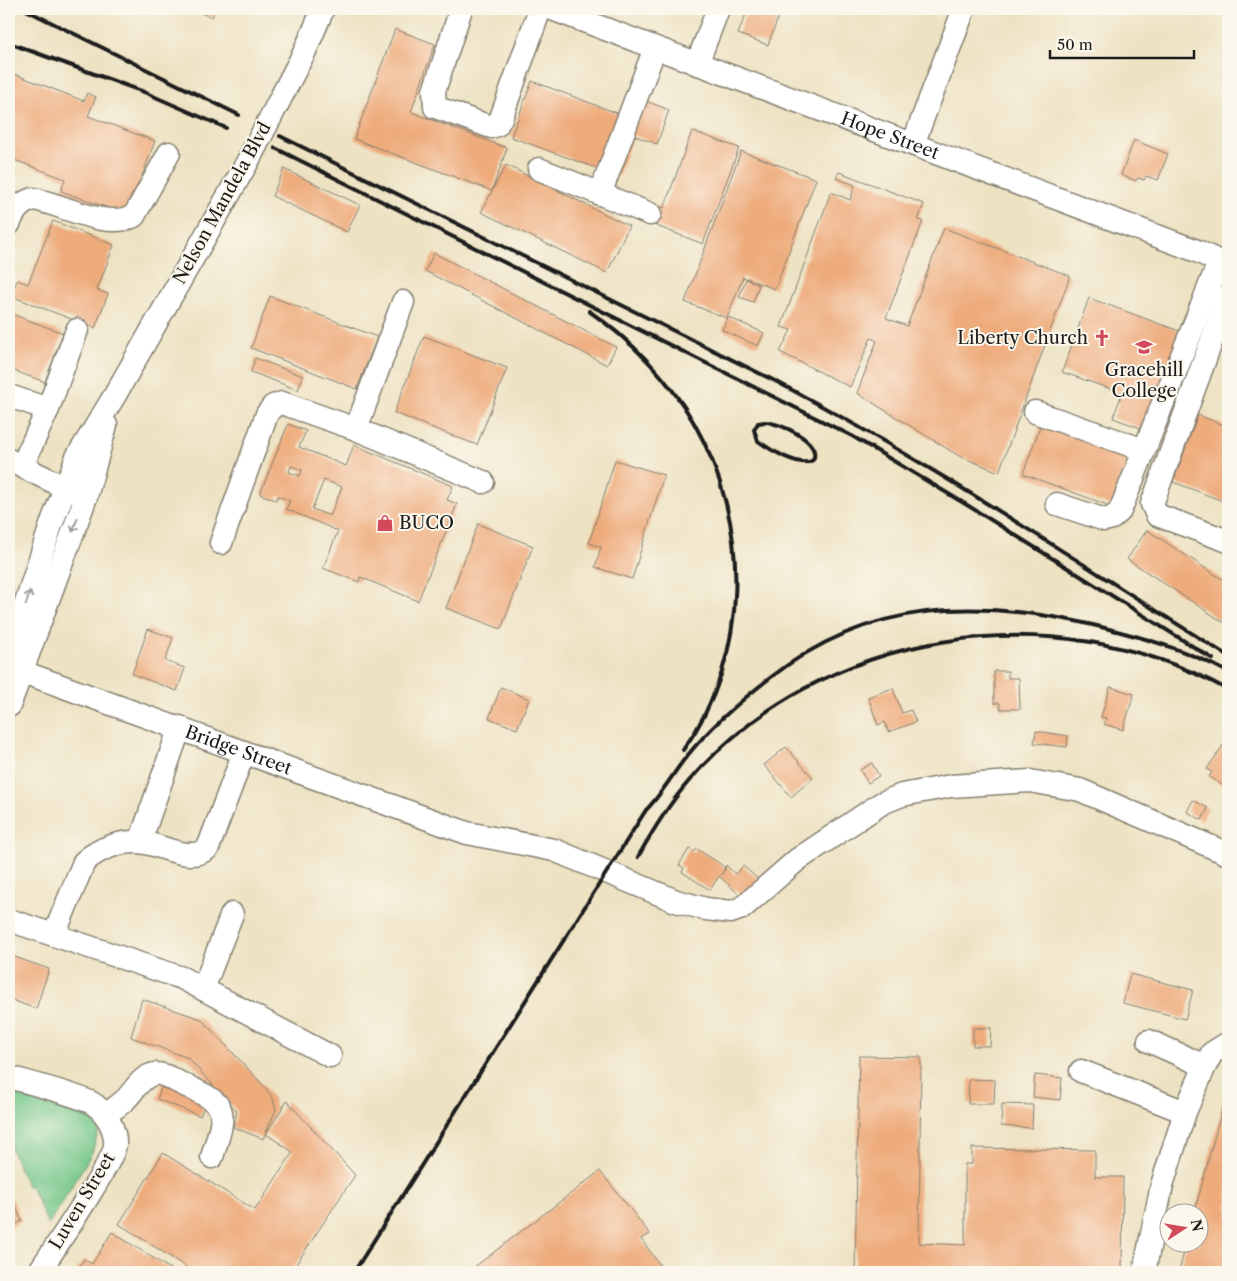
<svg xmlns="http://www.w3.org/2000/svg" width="1237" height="1281" font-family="'Libre Caslon Text',serif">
  <rect width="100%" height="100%" fill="#fbf7ec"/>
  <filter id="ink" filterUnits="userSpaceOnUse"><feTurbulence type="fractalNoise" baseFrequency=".02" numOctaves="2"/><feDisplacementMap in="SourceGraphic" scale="10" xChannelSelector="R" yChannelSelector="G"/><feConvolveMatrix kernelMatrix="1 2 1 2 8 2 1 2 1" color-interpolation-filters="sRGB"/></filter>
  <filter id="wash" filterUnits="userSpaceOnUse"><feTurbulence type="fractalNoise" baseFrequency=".0096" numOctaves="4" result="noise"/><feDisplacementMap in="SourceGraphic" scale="20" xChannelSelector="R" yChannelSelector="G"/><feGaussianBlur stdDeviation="1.12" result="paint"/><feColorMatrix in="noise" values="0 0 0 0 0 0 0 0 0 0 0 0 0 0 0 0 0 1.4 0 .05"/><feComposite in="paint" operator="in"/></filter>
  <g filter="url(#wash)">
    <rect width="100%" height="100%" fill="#ede2c2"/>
    <path fill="#74c78a" stroke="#487253" d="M9,1090l71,23 16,10 3,7 -7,23 -44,72 -17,-39h-4l-18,-42z"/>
    <g id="blocks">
      <path fill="#eeab7c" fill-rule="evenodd" d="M189,9h26l-3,8z
        M748,9l33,1 -13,35 -30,-11z
        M395,29l40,15 -24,68 96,36 -15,43 -138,-52z
        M9,72l75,29 3,-8 9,4 -8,19 67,25 -27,74 -67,-24 4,-12 -56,-21z
        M532,81l106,40 8,-20 23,9 -12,34 -24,-9 -15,41 -107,-39z
        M692,131l47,17 -36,96 -54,-21 7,-18 8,3z
        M1134,140l34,14 -10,26 -12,-4 -2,4 -6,-2 -2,3 -15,-6z
        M741,151l75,28 -41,110 -32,-12 -16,41 -42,-16z
        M506,165l123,61 -22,47 -126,-61z
        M284,169l76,36 -13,27 -75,-36z
        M839,172l85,32 -6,16 5,1 -37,97 21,8 37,-98 126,48 -71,196 -40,-16 -102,-63 20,-52 -6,-3 -21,49 -70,-35 11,-22 -10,-3 50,-135 19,8 5,-15 -19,-7z
        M53,221l61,24 -17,45 11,4 -13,34 -84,-32 6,-16 11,4z
        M434,253l182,94 -9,18 -182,-94z
        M746,279l13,6 -6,17 -14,-5z
        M270,296l107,41 -20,52 -106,-41z
        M1089,298l93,34 -36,98 -33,-12 9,-25 -60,-21z
        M9,313l54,20 -18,49 -36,-13z
        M728,317l36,16 -6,13 -36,-16z
        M424,336l83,32 -30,77 -83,-32z
        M255,358l48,18 -5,14 -47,-18z
        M1198,415l30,12v76l-55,-21z
        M1042,421l89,33 -18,53 -90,-33z
        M288,424l18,7 -7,16 47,19 8,-21 99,41 -6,14 10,4 -39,97 -58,-24 -1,5 -36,-14 15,-37 -52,-22 4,-8 -12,-5 -2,4 -16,-6zM291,466l11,4 -2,6 -11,-4zM324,480l18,7 -12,29 -18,-7z
        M615,460l49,15 -32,104 -37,-12 6,-20 -12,-4z
        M478,524l55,22 -32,83 -55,-21z
        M1147,530l81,53v31l-5,8 -96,-63z
        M148,629l25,9 -8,23 20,7 -8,23 -45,-17z
        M994,671h14v7h11l1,31h-20v-6h-6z
        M501,687l28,12 -12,30 -28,-11z
        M1110,687l24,7 -11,36 -19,-6 2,-6 -5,-1z
        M893,688l9,25 9,-3 5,12 -28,10 -3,-10 -7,3 -10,-28z
        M1036,731l32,5 -1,11 -33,-4z
        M1226,741l2,1v49l-3,-2 1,-2 -17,-10 3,-5 -5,-3z
        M786,747l27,31 -22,19 -27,-32z
        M872,763l7,13 -11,7 -8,-13z
        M1193,800l15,8 -6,12 -15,-8z
        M689,849l5,3 3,-3 22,14 6,5 -4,7 4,-6 1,-4 9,9 8,-8 15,13 -16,18 -23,-21 -9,14 -28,-18 2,-4 -5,-3z
        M9,955l40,14 -13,40 -27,-10z
        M1130,974l63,16 -8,29 -62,-16z
        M142,999l59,20 64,68 8,12 3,11 -13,29 -30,-12 4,-16 -49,-53 -57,-21z
        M973,1028h18l-1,18h-17z
        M859,1056l62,1 -2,186 46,2v-81h7v-16l123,2v27h28l-1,95h-267z
        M1035,1075l27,3 -2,22 -27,-3z
        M969,1079l26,1 -1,24h-26z
        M164,1080l44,17 -8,19 -43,-17z
        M287,1101l68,74 -64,97h-97l-75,-48 44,-71 92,57 38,-58 -27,-18z
        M1224,1101l4,1v170h-49l7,-28h14v-30h-6z
        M1002,1104l31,1 -1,23 -31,-2z
        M600,1171l50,63 -9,5 24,33h-197z
        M9,1193l13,28 -13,7z
        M112,1232l63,40h-100l9,-13 8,5z"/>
    </g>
  </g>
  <g filter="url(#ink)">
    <use href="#blocks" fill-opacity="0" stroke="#847f6f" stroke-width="1"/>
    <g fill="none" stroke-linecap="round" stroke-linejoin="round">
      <g stroke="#847f6f" stroke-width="25">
        <g id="minor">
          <path d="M461,9l-27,82 1,16 56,20 6,-2 4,-7 39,-109"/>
          <path id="s1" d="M552,9l645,242 31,15"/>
          <path d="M697,64l21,-55"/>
          <path d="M277,105l28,-54 18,-42"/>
          <path d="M913,144l51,-135"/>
          <path d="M539,169l111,45"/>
          <path d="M600,194l55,-146"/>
          <path d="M9,224c4,-11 12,-22 24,-25 30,5 72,31 101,17l35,-63"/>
          <path d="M1228,296l-76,208 5,11 71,26"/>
          <path d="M9,396l39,13"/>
          <path d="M1035,412l109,38"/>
          <path d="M356,429l127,53"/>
          <path d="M9,460l69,34"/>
          <path d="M22,466l26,-57 29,-79"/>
          <path d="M1057,504l48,16 7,-2 8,-7 99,-249"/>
          <path d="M221,543l46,-129 6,-8 9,-3 74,26 47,-127"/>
          <path d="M9,654l43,-132 25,-65 38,-62 133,-234"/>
          <path id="s2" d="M9,667l458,166 87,17 122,51 30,8 25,3 11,-4 55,-48 85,-57 20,-8 49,-9 79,-5 50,9 148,64"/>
          <path d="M9,706l77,-209 20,-72"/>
          <path d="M140,842l40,-115"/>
          <path d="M9,920l173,58 148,78"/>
          <path d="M54,935l30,-73c15,-14 40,-23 61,-19 19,3 46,20 63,5l36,-96"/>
          <path d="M203,989l29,-75"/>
          <path d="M1205,1066l7,-13 16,-10"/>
          <path d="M1081,1071l104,41"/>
          <path d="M9,1077c17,5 76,20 86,28 12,9 21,25 20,40 -1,16 -63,107 -76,127"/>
          <path d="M106,1115c6,-5 12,-9 18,-14 9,-8 15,-22 27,-26 9,-4 21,4 29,8 48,22 48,23 32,74"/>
          <path d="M1144,1272l18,-87 23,-73 20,-46 -56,-25"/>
        </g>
      </g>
      <use href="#minor" stroke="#fff" stroke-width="22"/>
      <path stroke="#1c1c1c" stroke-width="4" d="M24,9l215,106
        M9,43l135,49 82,36
        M280,136l497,246c156,82 302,181 451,274
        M275,148l577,288 115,69 246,154
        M589,311c42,29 80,68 105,112 57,100 57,233 -11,327
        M765,422c15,1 57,19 48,38 -12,9 -44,-11 -55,-19l-4,-11 4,-7z
        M638,857c15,-27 31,-53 51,-76 132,-153 365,-188 539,-91
        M354,1272l292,-462c16,-16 27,-37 41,-54 24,-30 53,-55 83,-78 100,-79 208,-80 327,-52 45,11 90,24 131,46"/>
      <g stroke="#847f6f" stroke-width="25" stroke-linecap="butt">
        <path id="minor-bridge" d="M248,161l29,-56"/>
      </g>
      <use href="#minor-bridge" stroke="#fff" stroke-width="22"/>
    </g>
    <defs><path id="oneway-shaft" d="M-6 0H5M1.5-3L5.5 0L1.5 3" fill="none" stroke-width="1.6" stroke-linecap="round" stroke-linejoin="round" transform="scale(1.25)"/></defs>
    <g stroke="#999">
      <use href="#oneway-shaft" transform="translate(75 525) rotate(110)"/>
      <use href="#oneway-shaft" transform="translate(28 598) rotate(-72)"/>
    </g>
  </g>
  <defs>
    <g id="church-bare" transform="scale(1.35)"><path d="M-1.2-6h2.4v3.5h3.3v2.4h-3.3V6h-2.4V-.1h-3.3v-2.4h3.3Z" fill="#d1495b" stroke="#fbf7ec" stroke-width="2.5" paint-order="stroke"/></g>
    <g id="school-bare" transform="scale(1.35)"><path d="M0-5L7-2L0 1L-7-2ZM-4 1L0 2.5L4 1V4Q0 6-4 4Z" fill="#d1495b" stroke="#fbf7ec" stroke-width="2.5" paint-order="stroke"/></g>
    <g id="shop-bare" transform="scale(1.35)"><path d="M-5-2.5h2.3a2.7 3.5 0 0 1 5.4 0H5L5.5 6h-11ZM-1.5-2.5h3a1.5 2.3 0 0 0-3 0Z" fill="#d1495b" stroke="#fbf7ec" stroke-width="2.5" paint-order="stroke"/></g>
  </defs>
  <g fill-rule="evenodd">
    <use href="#church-bare" x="1102" y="338"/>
    <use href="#school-bare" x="1144" y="347"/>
    <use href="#shop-bare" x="385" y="523"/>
  </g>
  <g text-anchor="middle" stroke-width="4" stroke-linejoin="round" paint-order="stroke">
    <g font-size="18" fill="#1c1c1c" stroke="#fbf7ec">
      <text dy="6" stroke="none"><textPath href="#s1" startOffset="361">Hope Street</textPath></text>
      <text transform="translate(222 203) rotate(-61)" y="6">Nelson Mandela Blvd</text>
      <text dy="6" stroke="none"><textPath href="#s2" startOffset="244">Bridge Street</textPath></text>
      <text transform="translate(82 1201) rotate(-59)" y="6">Luven Street</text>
    </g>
    <g font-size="18" fill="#1c1c1c" stroke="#fbf7ec" text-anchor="end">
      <text x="1088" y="344">Liberty Church</text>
      <text x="1144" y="376" text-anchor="middle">Gracehill<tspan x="1144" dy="21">College</tspan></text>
      <text x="399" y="529" text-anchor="start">BUCO</text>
    </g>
  </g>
  <rect width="1237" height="1281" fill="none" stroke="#fbf7ec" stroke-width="30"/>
  <g transform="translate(1184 1228) rotate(78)"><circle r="24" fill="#fbf7ec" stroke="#a29f99"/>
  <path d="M0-4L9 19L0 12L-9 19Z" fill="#d1495b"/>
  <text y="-8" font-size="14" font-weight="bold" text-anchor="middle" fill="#1c1c1c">N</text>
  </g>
  <path d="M1050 50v8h144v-8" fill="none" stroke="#1c1c1c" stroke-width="2.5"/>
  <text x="1057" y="50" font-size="15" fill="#1c1c1c" stroke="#fbf7ec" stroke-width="4" paint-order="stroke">50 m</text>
</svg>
